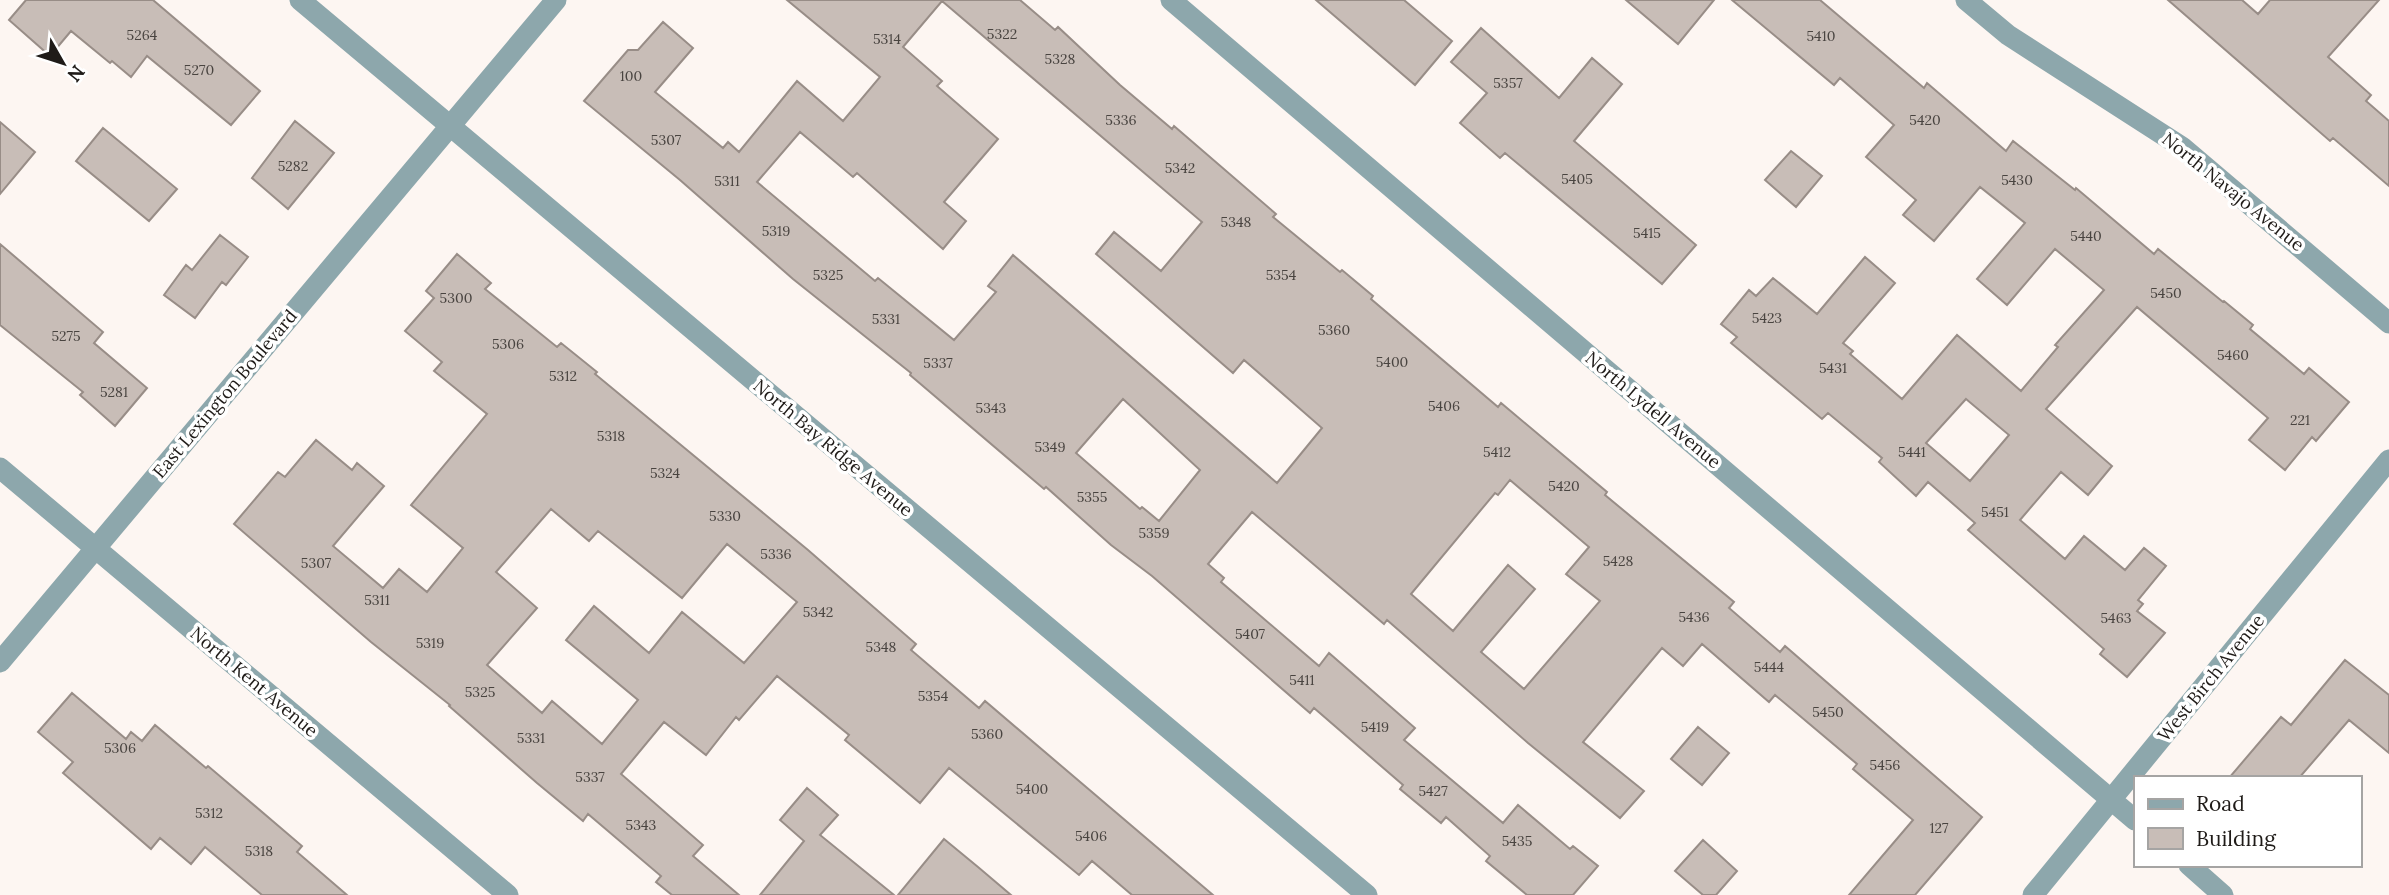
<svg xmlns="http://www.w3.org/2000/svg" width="2389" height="895" font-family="Lora,serif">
  <rect width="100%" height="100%" fill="#fdf6f2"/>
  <path fill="#c8bdb7" stroke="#988d87" stroke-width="2" fill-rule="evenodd" d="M26,0h127l107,91 -29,34 -84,-69 -16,21 -19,-16 -2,2 -39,-32 -21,25 -41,-36z
    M787,0h233l35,30 3,-3 62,58 52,44 2,-3 102,88 -3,3 67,55 2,-2 31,26 -2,3 127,108 3,-4 106,89 -2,3 129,107 -5,6 51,44 5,-6 197,171 -67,78h-66l64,-75 -60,-51 4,-5 -82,-69 -6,7 -67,-58 -19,22 -21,-18 -79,94 61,49 -24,27 -92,-75 -141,-123 -3,4 -132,-112 -44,52 16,14 -3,4 98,84 10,-13 86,75 -11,12 99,83 15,-18 52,44 3,-3 25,20 -25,29h-46l-41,-34 4,-5 -44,-39 -5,6 -41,-34 3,-4 -89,-77 -4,5 -158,-137 -41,-31 -65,-58 -2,2 -134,-114 1,-2 -118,-94 -113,-99 -96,-79 44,-51h10l25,-28 30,26 -38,44 68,56 5,-6 11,10 58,-71 46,40 37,-44zM942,1l260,221 -41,49 -47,-39 -18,22 137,119 11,-13 78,68 -45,55 -264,-228 -25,31 8,6 -42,48 -76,-62 -3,3 -118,-99 43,-50 53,45 4,-4 86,76 23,-28 -22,-19 54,-63 -61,-53 5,-5 -39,-34zM1123,399l77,71 -41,51 -17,-14 -2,2 -64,-56zM1510,480l79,67 -23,27 34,27 -76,88 -43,-37 54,-63 -27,-24 -55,66 -42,-37 84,-101 3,2z
    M1316,0h88l48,41 -37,44z
    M1626,0h88l-36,44z
    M1732,0h88l104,88 3,-5 79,68 7,-10 62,49 1,-2 78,66 4,-5 65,53 1,-1 29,24 -3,4 54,45 5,-6 40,34 -33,39 -4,-4 -27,33 -36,-30 19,-22 -131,-111 -91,102 66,57 -24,29 -27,-23 -41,48 45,39 19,-23 41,34 19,-22 22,18 -28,34 5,4 -6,7 28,22 -38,44 -27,-23 4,-5 -136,-119 7,-7 -47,-41 -12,14 -37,-34 3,-4 -54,-45 -6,6 -91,-76 6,-6 -16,-13 28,-34 7,6 17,-18 44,36 48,-57 30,26 -52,60 10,8 -3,3 52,45 55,-64 64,56 37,-44 -3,-2 49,-55 -49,-41 -48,56 -30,-26 48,-56 -45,-36 -46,54 -31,-26 13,-15 -50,-43 28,-32 -54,-47 -6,7zM1966,399l43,36 -39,46 -44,-38z
    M2168,0h74l16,14 12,-14h109l-51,57 43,38 -5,6 23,20v65l-56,-48 -3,3z
    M1481,28l78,70 33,-40 30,26 -48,57 122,104 -34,39 -157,-131 -5,5 -40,-35 27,-30 -36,-31z
    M295,121l39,32 -46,56 -36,-31z
    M0,122l35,30 -35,42z
    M103,128l74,61 -28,32 -73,-60z
    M1791,151l31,25 -26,31 -31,-27z
    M220,235l28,22 -22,28 -4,-3 -27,36 -31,-23 22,-30 6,5z
    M0,244l103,88 -9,11 53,45 -32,38 -35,-31 3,-3 -83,-67z
    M457,254l34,29 -6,6 72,58 4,-4 36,29 -2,2 213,176 108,94 -5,6 68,58 6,-7 228,194h-81l-40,-34 -13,14 -130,-107 -29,35 -75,-63 4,-5 -72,-59 -38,44 -3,-3 -30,38 -42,-33 -43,52 82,71 -10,11 46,39h-67l-16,-13 5,-6 -73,-62 -5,7 -46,-38 -88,-77 1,-1 -79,-63 -137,-118 44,-52 7,5 31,-37 36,30 5,-7 27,23 -51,60 50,42 16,-19 28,23 36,-44 -52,-43 76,-91 -53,-43 8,-9 -37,-31 29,-33 -8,-7zM551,509l38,32 9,-10 84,67 45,-54 70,58 -53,61 -62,-51 -33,41 -55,-47 -28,34 72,60 -36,44 -50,-43 -10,12 -55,-48 50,-57 -41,-36z
    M2345,660l44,35v58l-40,-33 -50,58h-70l52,-61 10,8z
    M72,693l54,46 5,-7 11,9 13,-16 51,43 2,-2 94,80 -5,6 50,43h-85l-57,-48 -14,17 -31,-26 -9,11 -88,-76 10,-11 -35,-30z
    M1698,727l31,26 -27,32 -31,-26z
    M807,788l31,27 -18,20 74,60h-134l44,-54 -24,-21z
    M944,839l34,28 33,28h-113z
    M1703,840l34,31 -21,24h-13l-28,-24z"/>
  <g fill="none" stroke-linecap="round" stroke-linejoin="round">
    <path stroke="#8da7ac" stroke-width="21" d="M300,0l1067,895
      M1171,0l964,820
      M1966,0l42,35 174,112 207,176
      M0,468l508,427
      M0,662l556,-662
      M2189,865l34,30
      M2033,895l356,-435"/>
  </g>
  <g text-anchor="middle" stroke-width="7" stroke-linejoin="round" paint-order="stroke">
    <g font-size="14" fill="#494440">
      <text x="1002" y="39">5322</text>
      <text x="142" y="40">5264</text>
      <text x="1821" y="41">5410</text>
      <text x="887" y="44">5314</text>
      <text x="1060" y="64">5328</text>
      <text x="199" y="75">5270</text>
      <text x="631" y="81">100</text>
      <text x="1508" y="88">5357</text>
      <text x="1121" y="125">5336</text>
      <text x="1925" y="125">5420</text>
      <text x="666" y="145">5307</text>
      <text x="293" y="171">5282</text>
      <text x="1180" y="173">5342</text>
      <text x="1577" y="184">5405</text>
      <text x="2017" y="185">5430</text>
      <text x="727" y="186">5311</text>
      <text x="1236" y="227">5348</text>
      <text x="776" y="236">5319</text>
      <text x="1647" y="238">5415</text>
      <text x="2086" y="241">5440</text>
      <text x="828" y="280">5325</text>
      <text x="1281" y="280">5354</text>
      <text x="2166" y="298">5450</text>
      <text x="456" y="303">5300</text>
      <text x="1767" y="323">5423</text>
      <text x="886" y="324">5331</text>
      <text x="1334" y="335">5360</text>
      <text x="66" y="341">5275</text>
      <text x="508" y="349">5306</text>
      <text x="2233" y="360">5460</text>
      <text x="1392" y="367">5400</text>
      <text x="938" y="368">5337</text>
      <text x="1833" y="373">5431</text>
      <text x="563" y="381">5312</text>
      <text x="114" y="397">5281</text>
      <text x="1444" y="411">5406</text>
      <text x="991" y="413">5343</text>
      <text x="2300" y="425">221</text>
      <text x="611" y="441">5318</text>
      <text x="1050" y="452">5349</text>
      <text x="1497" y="457">5412</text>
      <text x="1912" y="457">5441</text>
      <text x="665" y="478">5324</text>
      <text x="1564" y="491">5420</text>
      <text x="1092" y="502">5355</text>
      <text x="1995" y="517">5451</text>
      <text x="725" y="521">5330</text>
      <text x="1154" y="538">5359</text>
      <text x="776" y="559">5336</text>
      <text x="1618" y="566">5428</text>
      <text x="316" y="568">5307</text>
      <text x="377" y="605">5311</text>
      <text x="818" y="617">5342</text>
      <text x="1694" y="622">5436</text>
      <text x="2116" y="623">5463</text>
      <text x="1250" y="639">5407</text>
      <text x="430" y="648">5319</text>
      <text x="881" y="652">5348</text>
      <text x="1769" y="672">5444</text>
      <text x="1302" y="685">5411</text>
      <text x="480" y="697">5325</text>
      <text x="933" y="701">5354</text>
      <text x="1828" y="717">5450</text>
      <text x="1375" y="732">5419</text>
      <text x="987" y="739">5360</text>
      <text x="531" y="743">5331</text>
      <text x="120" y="753">5306</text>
      <text x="1885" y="770">5456</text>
      <text x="590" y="782">5337</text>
      <text x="1032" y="794">5400</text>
      <text x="1433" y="796">5427</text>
      <text x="209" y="818">5312</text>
      <text x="641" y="830">5343</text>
      <text x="1939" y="833">127</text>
      <text x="1091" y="841">5406</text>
      <text x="1517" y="846">5435</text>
      <text x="259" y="856">5318</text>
    </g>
    <g font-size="18" fill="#1f1b18" stroke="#fff">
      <text transform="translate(2233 192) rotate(39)" y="6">North Navajo Avenue</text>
      <text transform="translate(225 394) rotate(-50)" y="6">East Lexington Boulevard</text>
      <text transform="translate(1653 410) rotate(40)" y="6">North Lydell Avenue</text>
      <text transform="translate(833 448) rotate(40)" y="6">North Bay Ridge Avenue</text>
      <text transform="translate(2211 678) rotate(-51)" y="6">West Birch Avenue</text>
      <text transform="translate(254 682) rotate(40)" y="6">North Kent Avenue</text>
    </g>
  </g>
  <rect x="2134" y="776" width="228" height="91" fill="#ffffff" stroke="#a5a4a3" stroke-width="2"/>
  <rect x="2148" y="799" width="35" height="10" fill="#8da7ac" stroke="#a5a4a3" stroke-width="2"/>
  <text x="2196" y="811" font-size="21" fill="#1f1b18">Road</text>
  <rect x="2148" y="828" width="35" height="21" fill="#c8bdb7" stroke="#a5a4a3" stroke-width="2"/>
  <text x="2196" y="846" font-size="21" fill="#1f1b18">Building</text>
  <g transform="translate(63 63) rotate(129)" stroke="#ffffff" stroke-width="5" paint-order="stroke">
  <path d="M0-5L12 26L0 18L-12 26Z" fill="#1f1b18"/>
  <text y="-10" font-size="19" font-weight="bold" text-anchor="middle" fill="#1f1b18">N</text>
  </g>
</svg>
